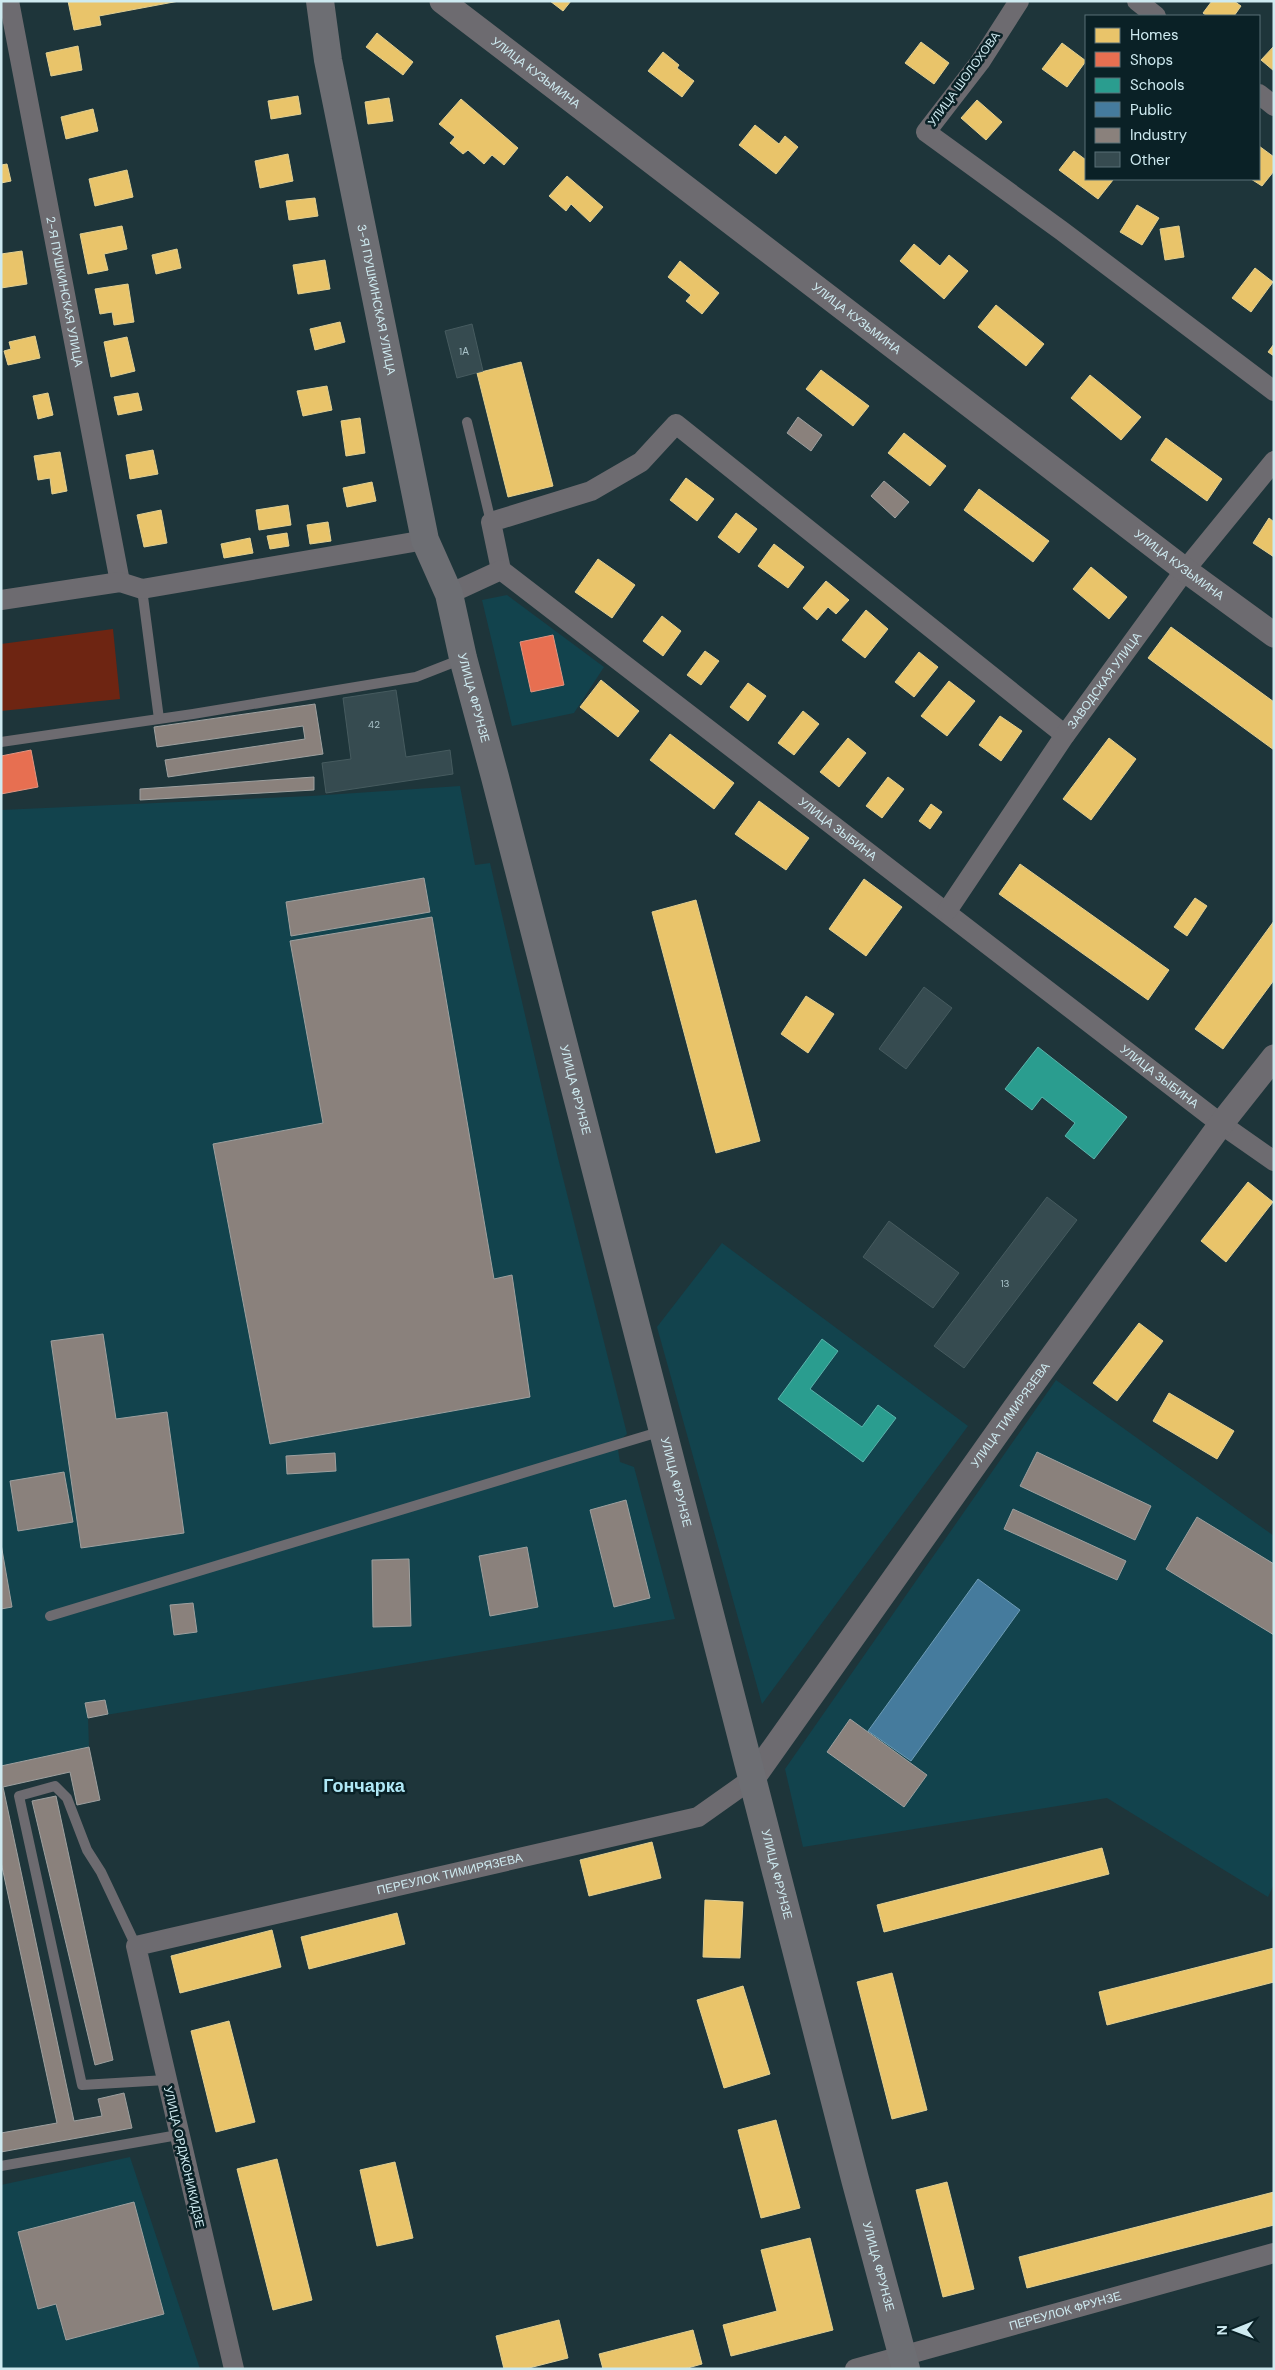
<svg xmlns="http://www.w3.org/2000/svg" width="1275" height="2370" font-family="'DM Sans',sans-serif">
  <rect width="100%" height="100%" fill="#1e353a"/>
  <path fill="#12434d" d="M507,595l97,72 -30,46 -62,13 -30,-126z
    M460,786l15,79 15,-2 68,295 69,276 -10,9 3,19 14,5 41,152 -587,99 1,29 -88,19v-956l310,-14z
    M722,1243l246,183 -206,278 -105,-377z
    M1056,1380l218,156v348l-6,13 -161,-99 -304,49 -18,-78z
    M130,2157l70,212h-199v-184z"/>
  <path fill="#6e2512" d="M113,629l7,70 -119,12v-67z"/>
  <path fill="#e9c46a" stroke="#e1cf92" d="M68,1h111l-80,15 2,9 -27,5z
    M550,1h21l-8,10z
    M1212,1h22l7,5 -7,10h-27l-4,-3z
    M377,33l36,29 -10,13 -37,-28z
    M921,42l28,21 -15,21 -29,-21z
    M1062,43l24,18 -19,26 -25,-18z
    M78,46l4,24 -31,6 -5,-23z
    M1274,46v25l-13,-11z
    M663,52l16,13 -2,3 17,13 -12,16 -34,-26z
    M298,96l3,18 -30,5 -3,-18z
    M389,98l4,23 -25,3 -3,-22z
    M461,99l57,49 -14,17 -12,-10 -8,9 -16,-14 -5,4 -13,-11 5,-6 -16,-13z
    M977,100l25,22 -16,18 -25,-22z
    M93,109l5,22 -32,8 -5,-22z
    M755,125l24,19 6,-8 13,11 -22,27 -37,-29z
    M1259,146l15,11v14l-12,15 -11,-7h8z
    M1074,151l12,9v19l27,1 -15,19 -39,-29z
    M288,154l5,27 -33,7 -5,-27z
    M7,164l4,17 -10,2v-18z
    M127,170l6,27 -38,9 -6,-27z
    M567,176l36,31 -13,15 -19,-18 -5,7 -17,-15z
    M315,198l3,18 -29,4 -3,-19z
    M1137,205l22,13 -17,27 -22,-13z
    M122,226l5,23 -23,5 4,16 -20,4 -8,-40z
    M1179,226l5,31 -19,3 -5,-31z
    M914,244l26,22 9,-11 19,16 -24,28 -44,-38z
    M177,249l4,19 -25,6 -4,-19z
    M22,251l5,33 -26,4v-34z
    M325,260l5,29 -32,5 -5,-29z
    M680,261l39,32 -17,21 -16,-13 5,-6 -23,-18z
    M1255,268l18,14 -22,30 -19,-14z
    M128,284l6,38 -20,3 -2,-13 -12,2 -5,-25z
    M996,305l48,39 -18,22 -48,-39z
    M340,322l5,20 -30,8 -5,-21z
    M35,336l5,22 -32,7 -4,-14 7,-2 -2,-7z
    M127,337l8,34 -24,6 -7,-35z
    M1274,344v12l-6,-4z
    M521,362l32,124 -45,11 -31,-124z
    M821,370l48,36 -16,20 -47,-37z
    M1090,375l51,42 -20,23 -50,-42z
    M327,386l5,24 -29,6 -6,-25z
    M48,393l5,22 -15,4 -5,-23z
    M138,393l4,17 -24,5 -4,-18z
    M360,418l5,35 -19,3 -5,-35z
    M904,433l42,33 -16,20 -42,-33z
    M1166,438l56,41 -15,22 -56,-41z
    M153,450l5,24 -28,5 -4,-24z
    M60,452l7,39 -15,3 -2,-16 -12,2 -4,-24z
    M686,478l28,21 -17,22 -27,-21z
    M372,482l4,19 -29,6 -4,-19z
    M979,489l70,52 -16,21 -69,-52z
    M288,505l3,20 -32,5 -3,-20z
    M161,510l6,33 -23,4 -7,-32z
    M736,513l21,16 -18,24 -21,-16z
    M1269,518l5,4v35l-21,-14z
    M328,522l3,19 -21,3 -3,-19z
    M287,533l2,13 -19,3 -3,-13z
    M250,538l3,15 -29,5 -3,-14z
    M774,544l30,23 -16,21 -30,-22z
    M598,559l37,26 -23,33 -37,-26z
    M1091,567l36,30 -18,22 -36,-30z
    M826,581l23,19 -13,14 -8,-7 -11,13 -14,-12z
    M866,610l22,19 -23,29 -23,-18z
    M662,616l19,15 -18,25 -20,-15z
    M1171,627l103,75v48l-126,-92z
    M705,651l14,10 -18,24 -14,-10z
    M919,652l19,15 -24,30 -19,-15z
    M601,680l38,31 -21,26 -38,-30z
    M949,681l26,20 -28,35 -26,-20z
    M748,683l18,13 -18,25 -18,-14z
    M803,711l16,13 -25,31 -16,-12z
    M1000,716l22,15 -21,30 -22,-16z
    M670,734l64,49 -20,26 -64,-49z
    M848,738l18,15 -27,34 -19,-15z
    M1109,738l27,21 -45,61 -28,-21z
    M888,777l16,12 -22,29 -16,-12z
    M759,801l50,37 -23,32 -51,-36z
    M931,804l11,8 -12,17 -11,-8z
    M1020,864l149,106 -21,30 -149,-106z
    M864,879l38,28 -36,49 -37,-27z
    M1195,898l12,8 -20,30 -13,-9z
    M696,900l64,241 -44,12 -64,-241z
    M1274,921v59l-51,69 -28,-20z
    M806,996l28,18 -26,39 -27,-19z
    M1248,1182l25,20 -47,60 -25,-21z
    M1139,1323l24,18 -46,60 -24,-18z
    M1169,1393l65,38 -17,28 -64,-38z
    M652,1842l9,36 -72,18 -9,-36z
    M1102,1848l7,26 -225,58 -7,-27z
    M705,1900l38,2 -3,56 -37,-1z
    M397,1913l8,31 -96,25 -8,-32z
    M272,1930l9,37 -101,26 -9,-37z
    M1274,1948v34l-167,43 -8,-33z
    M892,1973l35,137 -35,9 -35,-137z
    M743,1986l27,88 -46,14 -27,-88z
    M229,2021l26,101 -39,10 -25,-101z
    M776,2120l24,88 -39,10 -23,-88z
    M277,2159l35,141 -39,10 -36,-141z
    M395,2162l18,76 -36,8 -17,-76z
    M947,2182l27,107 -31,8 -27,-107z
    M1274,2192v33l-247,63 -8,-31z
    M810,2238l23,92 -102,26 -8,-31 54,-14 -16,-61z
    M559,2320l9,38 -43,11h-21l-8,-33z
    M693,2330l9,34 -18,5h-81l-4,-15z"/>
  <path fill="#e76f51" stroke="#e09481" d="M553,635l11,50 -33,7 -11,-50z
    M31,750l7,37 -37,7v-38z"/>
  <path fill="#2a9d8f" stroke="#5bb4ac" d="M1038,1047l89,70 -33,42 -29,-23 10,-13 -33,-26 -10,13 -27,-21z
    M822,1339l16,12 -28,38 52,38 16,-22 18,13 -33,44 -85,-63z"/>
  <path fill="#457b9d" stroke="#6e9cb6" d="M978,1579l42,31 -109,151 -43,-30z"/>
  <path fill="#8a817c" stroke="#9ea09f" d="M798,417l24,18 -11,16 -24,-18z
    M884,481l25,21 -14,16 -24,-22z
    M315,704l8,50 -155,23 -3,-17 140,-21 -2,-13 -146,21 -3,-20z
    M314,777v13l-174,10v-11z
    M424,878l6,34 -139,24 -5,-34z
    M432,917l62,362 18,-4 18,122 -260,47 -57,-300 110,-21 -33,-182z
    M103,1334l13,85 51,-7 17,121 -103,15 -30,-207z
    M1037,1452l114,54 -16,34 -115,-54z
    M335,1453l1,18 -49,3 -1,-18z
    M64,1472l9,50 -55,9 -8,-50z
    M626,1500l24,98 -36,9 -24,-97z
    M1013,1509l113,52 -9,19 -113,-51z
    M1197,1517l77,47v71l-108,-66z
    M1,1544l11,63 -11,2z
    M527,1547l11,60 -48,9 -11,-60z
    M409,1559l2,67 -38,1 -1,-67z
    M193,1603l4,29 -23,3 -4,-30z
    M105,1700l3,14 -20,4 -3,-15z
    M850,1719l77,56 -23,32 -77,-55z
    M89,1747l11,53 -23,5 -7,-33 -67,15 71,334 28,-5 -4,-17 26,-6 8,35 -131,24v-19l56,-10 -56,-261v-96z
    M56,1796l57,264 -18,5 -63,-264z
    M134,2202l30,112 -98,26 -10,-36 -18,5 -20,-77z"/>
  <path fill="#364b50" stroke="#465b5f" d="M472,324l11,47 -26,7 -12,-47z
    M396,690l10,67 44,-7 3,24 -127,19 -4,-30 29,-4 -8,-61z
    M924,987l28,21 -46,61 -27,-20z
    M1047,1197l30,23 -113,148 -30,-22z
    M889,1221l70,52 -26,35 -70,-51z"/>
  <g fill="none" stroke-linecap="round" stroke-linejoin="round">
    <path stroke="#6d6b70" stroke-width="10" d="M467,422l24,100
      M142,589l17,130
      M1,742l192,-28 223,-37 46,-18
      M50,1616l612,-185
      M136,1946l-35,-74 -14,-22 -20,-52 -12,-12 -36,10 63,289 84,-5
      M1,2166l177,-31"/>
    <g stroke="#6d6b70" stroke-width="20">
      <path id="s1" d="M9,1l111,581"/>
      <path d="M1019,1l-39,61 -54,70 136,99 212,160"/>
      <path d="M1137,1l19,15"/>
      <path d="M1259,94l15,12"/>
      <path d="M501,570l-10,-48 100,-31 50,-29 35,-38 389,311"/>
      <path id="s2" d="M449,594l52,-24 720,554 53,37"/>
      <path d="M1,600l119,-18 22,7 283,-49"/>
      <path id="s3" d="M947,911l118,-176 120,-165 89,-109"/>
      <path id="s4" d="M234,2369l-98,-423 562,-129 55,-39"/>
      <path id="s5" d="M855,2369l419,-116"/>
    </g>
    <g stroke="#6d6b70" stroke-width="25">
      <path id="s6" d="M442,1l743,569 89,65"/>
      <path id="s7" d="M753,1778l262,-370 206,-284 53,-67"/>
    </g>
    <path stroke="#6d6e73" stroke-width="28" id="s8" d="M320,1l8,59 97,480 24,54 14,64 32,119 360,1402 51,190"/>
  </g>
  <g text-anchor="middle" stroke-width="5" stroke-linejoin="round" paint-order="stroke">
    <g font-size="10" fill="#a8c2c8">
      <text x="464" y="355">1А</text>
      <text x="374" y="728">42</text>
      <text x="1005" y="1287">13</text>
    </g>
    <g font-size="12" fill="#ceeaf0" stroke="#0a2126">
      <text dy="4" stroke="none"><textPath href="#s6" startOffset="118">УЛИЦА КУЗЬМИНА</textPath></text>
      <text transform="translate(964 79) rotate(-54)" y="4">УЛИЦА ШОЛОХОВА</text>
      <text dy="4" stroke="none"><textPath href="#s1" startOffset="296">2-Я ПУШКИНСКАЯ УЛИЦА</textPath></text>
      <text dy="4" stroke="none"><textPath href="#s8" startOffset="304">3-Я ПУШКИНСКАЯ УЛИЦА</textPath></text>
      <text dy="4" stroke="none"><textPath href="#s6" startOffset="522">УЛИЦА КУЗЬМИНА</textPath></text>
      <text dy="4" stroke="none"><textPath href="#s6" startOffset="928">УЛИЦА КУЗЬМИНА</textPath></text>
      <text dy="4" stroke="none"><textPath href="#s3" startOffset="279">ЗАВОДСКАЯ УЛИЦА</textPath></text>
      <text dy="4" stroke="none"><textPath href="#s8" startOffset="715">УЛИЦА ФРУНЗЕ</textPath></text>
      <text dy="4" stroke="none"><textPath href="#s2" startOffset="482">УЛИЦА ЗЫБИНА</textPath></text>
      <text dy="4" stroke="none"><textPath href="#s2" startOffset="888">УЛИЦА ЗЫБИНА</textPath></text>
      <text dy="4" stroke="none"><textPath href="#s8" startOffset="1120">УЛИЦА ФРУНЗЕ</textPath></text>
      <text dy="4" stroke="none"><textPath href="#s7" startOffset="445">УЛИЦА ТИМИРЯЗЕВА</textPath></text>
      <text dy="4" stroke="none"><textPath href="#s8" startOffset="1525">УЛИЦА ФРУНЗЕ</textPath></text>
      <text dy="4" stroke="none"><textPath href="#s4" startOffset="756">ПЕРЕУЛОК ТИМИРЯЗЕВА</textPath></text>
      <text dy="4" stroke="none"><textPath href="#s8" startOffset="1930">УЛИЦА ФРУНЗЕ</textPath></text>
      <text transform="translate(184 2157) rotate(77)" y="4">УЛИЦА ОРДЖОНИКИДЗЕ</text>
      <text dy="4" stroke="none"><textPath href="#s8" startOffset="2335">УЛИЦА ФРУНЗЕ</textPath></text>
      <text dy="4" stroke="none"><textPath href="#s5" startOffset="218">ПЕРЕУЛОК ФРУНЗЕ</textPath></text>
    </g>
    <g font-size="18" font-weight="bold" fill="#afe8f6" stroke="#0a2126">
      <text x="364" y="1792">Гончарка</text>
    </g>
  </g>
  <rect width="1275" height="2370" fill="none" stroke="#ceeaf0" stroke-width="5"/>
  <rect x="1085" y="15" width="175" height="165" fill="#0a2126" stroke="#587177"/>
  <rect x="1095" y="28" width="25" height="15" fill="#e9c46a" stroke="#587177"/>
  <text x="1130" y="40" font-size="15" fill="#ceeaf0">Homes</text>
  <rect x="1095" y="52" width="25" height="15" fill="#e76f51" stroke="#587177"/>
  <text x="1130" y="65" font-size="15" fill="#ceeaf0">Shops</text>
  <rect x="1095" y="78" width="25" height="15" fill="#2a9d8f" stroke="#587177"/>
  <text x="1130" y="90" font-size="15" fill="#ceeaf0">Schools</text>
  <rect x="1095" y="102" width="25" height="15" fill="#457b9d" stroke="#587177"/>
  <text x="1130" y="115" font-size="15" fill="#ceeaf0">Public</text>
  <rect x="1095" y="128" width="25" height="15" fill="#8a817c" stroke="#587177"/>
  <text x="1130" y="140" font-size="15" fill="#ceeaf0">Industry</text>
  <rect x="1095" y="152" width="25" height="15" fill="#364b50" stroke="#587177"/>
  <text x="1130" y="165" font-size="15" fill="#ceeaf0">Other</text>
  <g transform="translate(1235 2330) rotate(269)" stroke="#0a2126" stroke-width="4" paint-order="stroke">
  <path d="M0-4L9 19L0 12L-9 19Z" fill="#ceeaf0"/>
  <text y="-8" font-size="14" font-weight="bold" text-anchor="middle" fill="#ceeaf0">N</text>
  </g>
</svg>
